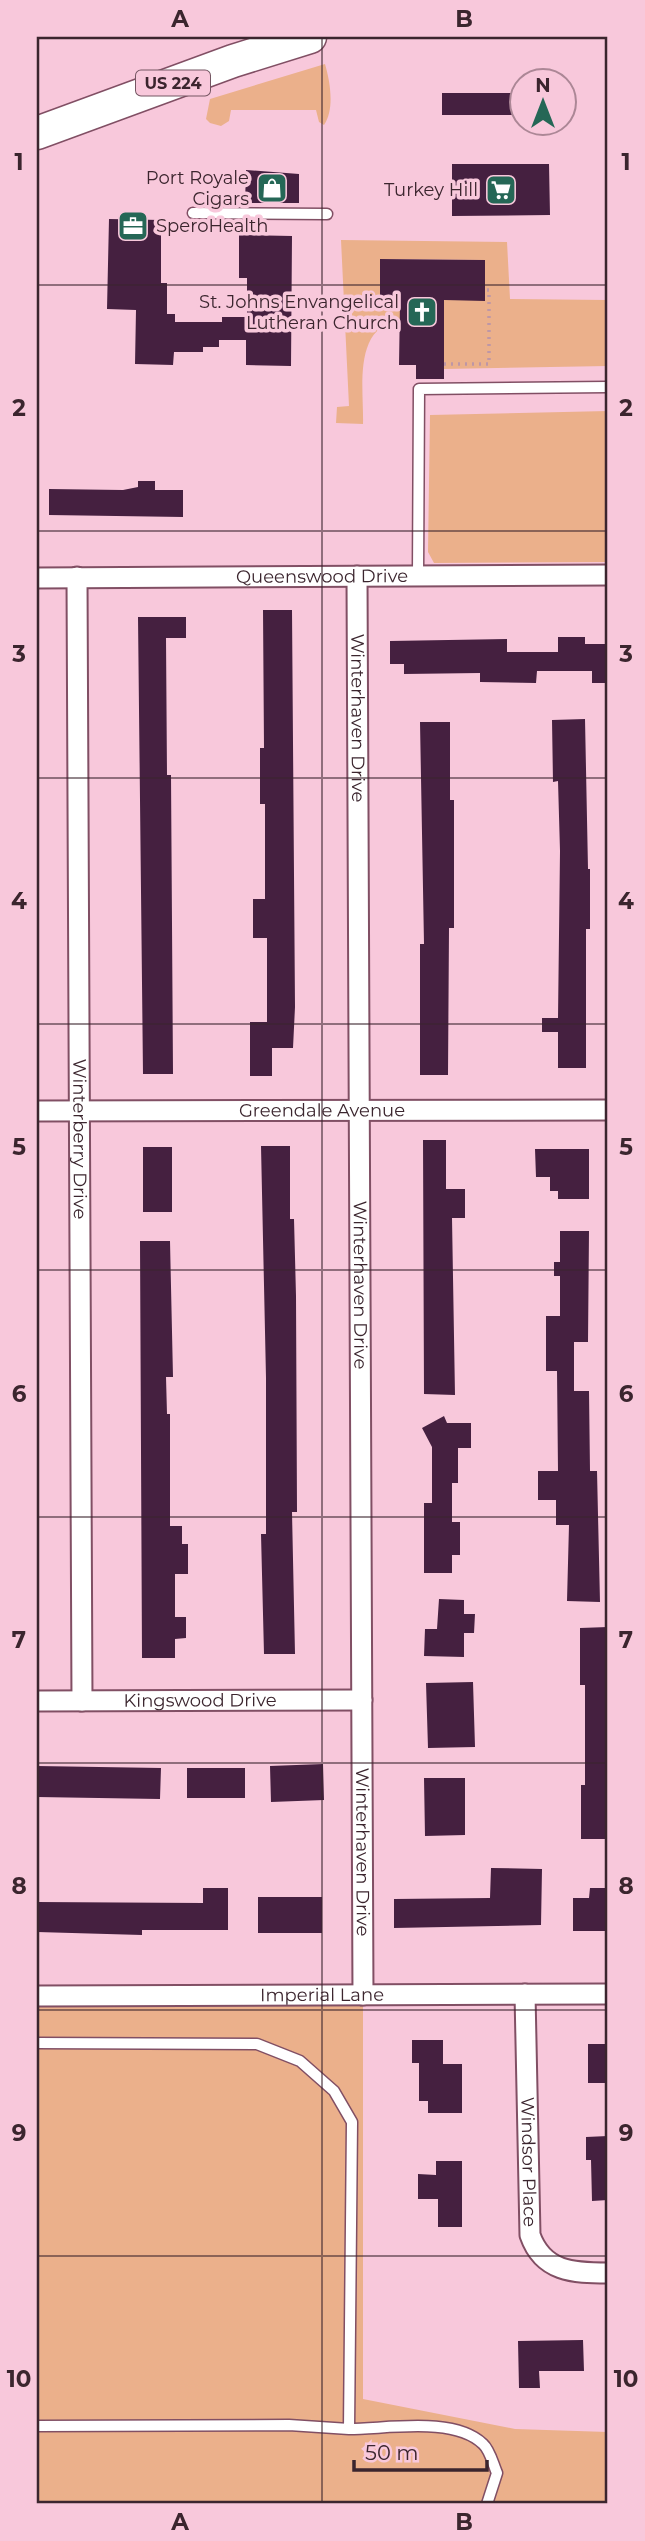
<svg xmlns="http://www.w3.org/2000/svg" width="645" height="2541" font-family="Montserrat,sans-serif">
  <rect width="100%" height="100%" fill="#f8c8db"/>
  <path fill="#ebb08b" d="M325,64c5,17 10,45 -1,61l-5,-3 -3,-12h-85l-2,11 -8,5 -11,-3 -4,-4 4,-20z
    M341,240l166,2 3,57 98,1v66l-164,3v-69h41v-40l-104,-1 -1,44h20v18c-48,5 -36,69 -37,103l-27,-1 1,-16 12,-1z
    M608,411v151l-174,1 -6,-11 2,-137z
    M363,1995v404l152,30 93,3v72h-571v-508z"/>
  <path fill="#452040" d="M442,93h80v22h-80z
    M452,164h97l1,51 -98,1z
    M246,170l53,4v29h-54z
    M109,219l52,1v63h6v31h8v8h47v-5h25v-39h-8v-43l53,1 -1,130 -45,-1v-25h-27v7h-16v5h-29l-1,13 -38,-1 1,-54 -29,-1z
    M380,259l105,1v41l-41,-1v79h-28v-14h-17l1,-62h-20z
    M138,481h17v9h28v27l-134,-2v-26l74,1 15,-3z
    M263,610h29l3,397 -2,41h-21v28h-22v-54h17v-84h-14v-39h12v-95h-5v-56h4z
    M138,617h48v21h-20l1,137h4l2,299h-30z
    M558,637h27v7h23v39h-16v-12h-55l-1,12 -56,-1v-9l-76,1v-10h-14v-23l117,-2v13h51z
    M585,719l3,150h2v60h-4v139h-28v-36h-16v-14h16l2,-167 -2,-70 -5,1 -1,-62z
    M420,722h30v78h4v128h-5l-1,147h-28v-131h4z
    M423,1140h23v49h19v29h-13l3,177 -31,-1z
    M261,1146h29v73h4l2,77 1,216h-5l3,142h-31l-3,-120h5v-156z
    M143,1147h29v65h-29z
    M535,1149h54v50h-31v-8h-8v-14h-14z
    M560,1231h29l-1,111h-14v49h15l1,80h7l3,131 -33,-1 2,-76h-13v-25h-18v-29h20l-1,-100h-11v-55h14v-40h-6v-14h6z
    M140,1241h30l3,136h-7l1,37h3v112h12v18h6v30h-13v43h11v21l-11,1v19h-33z
    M444,1416l3,7h24v25h-13v35h-6v39h8v33h-8v18h-28v-70h8v-56l-10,-19z
    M439,1599l25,1v14h11l-1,19h-10v24l-40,-1 1,-27h12z
    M608,1627v212h-27v-54h4v-100h-5v-57z
    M473,1682l2,65 -47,1 -2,-65z
    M323,1764l1,36 -53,2 -1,-36z
    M37,1766l124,2 -1,31 -123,-2z
    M187,1768h58v30h-58z
    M424,1778h41v57l-40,1z
    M491,1868l51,1 -1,56 -147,3v-29l96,-1z
    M203,1888h25v42h-86v5l-105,-3v-30l166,1z
    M590,1888h18v43h-35v-33h16z
    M258,1897h64v36h-64z
    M412,2040h31v24h19v49h-34v-12h-9v-38h-7z
    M588,2044h20v39h-20z
    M608,2136v64l-16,1 -1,-41h-5v-23z
    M436,2161h26v66h-24v-28h-20v-25l18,1z
    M583,2340l1,31h-45l1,17h-21l-1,-47z"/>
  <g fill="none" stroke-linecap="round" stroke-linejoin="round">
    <g stroke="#814f64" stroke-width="13">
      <path id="service" d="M193,213l134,1
        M418,576l1,-187 189,-2
        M37,2043l220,1 43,17 34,30 18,31 -3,307c38,0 105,-13 134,15 7,6 10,20 14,29l-10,31
        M37,2426l252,-1 60,4"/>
    </g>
    <g stroke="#814f64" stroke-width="23">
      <g id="minor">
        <path id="s1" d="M357,576l6,1419"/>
        <path id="s2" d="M77,577l5,1124"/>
        <path id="s3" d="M37,578l571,-3"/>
        <path id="s4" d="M37,1111l571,-1"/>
        <path id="s5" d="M37,1701l325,-1"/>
        <path id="s6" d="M525,1994l5,241c13,37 43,38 78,38"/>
        <path id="s7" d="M37,1996l571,-2"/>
      </g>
    </g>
    <g stroke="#814f64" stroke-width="35">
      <path id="trunk" d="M37,133l196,-72 77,-24"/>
    </g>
    <path stroke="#be96a6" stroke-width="3.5" stroke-dasharray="2 5" stroke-linecap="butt" d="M444,364h45v-74h-4"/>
    <use href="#service" stroke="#fff" stroke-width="10"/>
    <use href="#minor" stroke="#fff" stroke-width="19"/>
    <use href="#trunk" stroke="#fff" stroke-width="32"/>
  </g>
  <path fill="none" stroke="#3b252e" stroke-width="2" stroke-opacity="0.55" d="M322,37v2467M37,285h571M37,531h571M37,778h571M37,1024h571M37,1270h571M37,1517h571M37,1763h571M37,2010h571M37,2256h571"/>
  <defs>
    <g id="shop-square" transform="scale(1.575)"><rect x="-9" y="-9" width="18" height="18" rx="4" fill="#256756" stroke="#f8c8db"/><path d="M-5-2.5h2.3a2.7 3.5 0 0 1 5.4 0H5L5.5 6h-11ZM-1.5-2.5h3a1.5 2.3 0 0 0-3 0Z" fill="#fff"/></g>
    <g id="supermarket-square" transform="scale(1.575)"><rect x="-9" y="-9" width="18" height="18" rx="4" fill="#256756" stroke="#f8c8db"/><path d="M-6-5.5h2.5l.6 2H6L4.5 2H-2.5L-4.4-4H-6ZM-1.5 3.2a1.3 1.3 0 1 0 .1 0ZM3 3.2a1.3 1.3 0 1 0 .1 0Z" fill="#fff"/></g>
    <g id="office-square" transform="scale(1.575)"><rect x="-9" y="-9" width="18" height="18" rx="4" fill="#256756" stroke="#f8c8db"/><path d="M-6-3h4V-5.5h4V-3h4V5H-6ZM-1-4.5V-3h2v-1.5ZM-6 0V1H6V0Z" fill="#fff"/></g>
    <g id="church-square" transform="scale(1.575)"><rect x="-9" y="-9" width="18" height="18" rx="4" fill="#256756" stroke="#f8c8db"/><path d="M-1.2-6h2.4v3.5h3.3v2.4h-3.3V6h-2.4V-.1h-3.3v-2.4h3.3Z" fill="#fff"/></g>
  </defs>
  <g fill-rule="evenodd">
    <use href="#shop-square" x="272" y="188"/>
    <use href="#supermarket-square" x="501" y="190"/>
    <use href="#office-square" x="133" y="226"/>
    <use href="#church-square" x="422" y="312"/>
  </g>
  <g text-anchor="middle" stroke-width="7" stroke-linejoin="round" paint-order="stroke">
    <rect fill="#f8c8db" stroke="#745662" stroke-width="2" x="136" y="70.5" width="74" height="25" rx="5"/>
    <g font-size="16" font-weight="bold" fill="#3b252e">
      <text x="173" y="89">US 224</text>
    </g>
    <g font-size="18" fill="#3b252e" stroke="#f8c8db" text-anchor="end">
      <text x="249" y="184">Port Royale<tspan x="249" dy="21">Cigars</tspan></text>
      <text x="478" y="196">Turkey Hill</text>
      <text x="156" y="232" text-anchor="start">SperoHealth</text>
      <text x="399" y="308">St. Johns Envangelical<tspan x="399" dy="21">Lutheran Church</tspan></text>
    </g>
    <g font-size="18" fill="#3b252e" stroke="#f8c8db">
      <text dy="6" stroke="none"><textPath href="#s3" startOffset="285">Queenswood Drive</textPath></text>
      <text dy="6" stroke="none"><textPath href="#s1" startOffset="142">Winterhaven Drive</textPath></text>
      <text dy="6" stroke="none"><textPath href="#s4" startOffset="285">Greendale Avenue</textPath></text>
      <text dy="6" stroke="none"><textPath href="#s2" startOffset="562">Winterberry Drive</textPath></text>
      <text dy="6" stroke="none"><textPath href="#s1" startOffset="709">Winterhaven Drive</textPath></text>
      <text dy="6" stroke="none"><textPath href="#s5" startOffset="163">Kingswood Drive</textPath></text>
      <text dy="6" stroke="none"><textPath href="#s1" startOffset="1276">Winterhaven Drive</textPath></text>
      <text dy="6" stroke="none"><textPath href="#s7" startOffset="285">Imperial Lane</textPath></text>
      <text dy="6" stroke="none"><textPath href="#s6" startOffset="168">Windsor Place</textPath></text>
    </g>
  </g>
  <rect width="645" height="2541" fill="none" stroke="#f8c8db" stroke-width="77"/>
  <g transform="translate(543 102)"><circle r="33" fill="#f8c8db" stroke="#ac8796" stroke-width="2"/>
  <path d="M0-5L12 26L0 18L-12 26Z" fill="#256756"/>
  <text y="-10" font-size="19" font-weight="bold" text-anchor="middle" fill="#3b252e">N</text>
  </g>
  <path d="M354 2460v10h133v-10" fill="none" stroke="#3b252e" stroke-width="3.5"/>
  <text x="365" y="2460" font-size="21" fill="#3b252e" stroke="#f8c8db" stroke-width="5" paint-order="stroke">50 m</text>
  <rect x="38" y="38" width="568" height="2464" fill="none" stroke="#3b252e" stroke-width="2.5"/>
  <g font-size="23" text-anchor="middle" font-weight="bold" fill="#3b252e">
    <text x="180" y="27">A</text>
    <text x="464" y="27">B</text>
    <text x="19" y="170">1</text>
    <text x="626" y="170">1</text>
    <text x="19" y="416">2</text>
    <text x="626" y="416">2</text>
    <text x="19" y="662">3</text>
    <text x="626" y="662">3</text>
    <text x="19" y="909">4</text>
    <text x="626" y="909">4</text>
    <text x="19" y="1155">5</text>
    <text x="626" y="1155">5</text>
    <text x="19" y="1402">6</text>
    <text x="626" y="1402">6</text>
    <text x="19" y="1648">7</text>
    <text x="626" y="1648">7</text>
    <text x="19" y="1894">8</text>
    <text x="626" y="1894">8</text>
    <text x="19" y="2141">9</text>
    <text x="626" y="2141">9</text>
    <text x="19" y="2387">10</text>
    <text x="626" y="2387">10</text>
    <text x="180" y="2530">A</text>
    <text x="464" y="2530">B</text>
  </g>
</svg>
